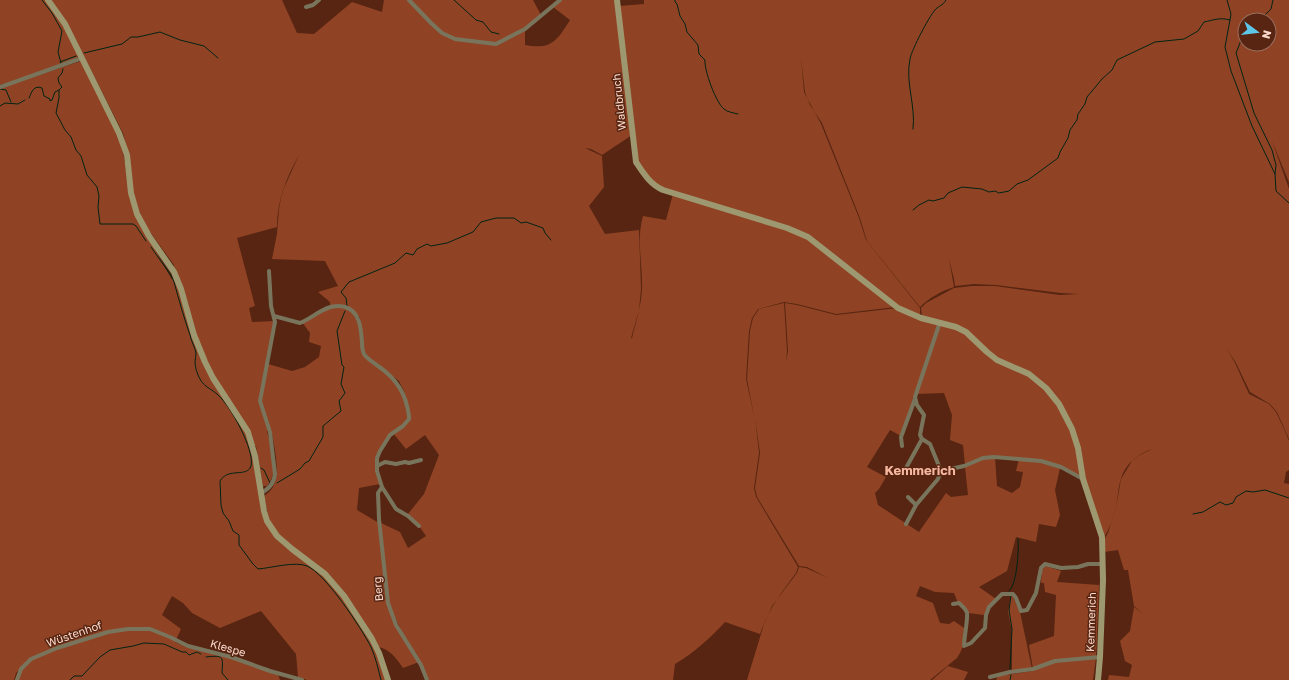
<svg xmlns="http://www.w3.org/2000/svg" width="1289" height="680" font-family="'Golos Text',sans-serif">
  <rect width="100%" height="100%" fill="#572511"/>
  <path fill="#904324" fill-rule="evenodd" d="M0,0h46l14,20 18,34 -1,4 -55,20 -22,7z
    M51,0h231l15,33 17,1 38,-32 30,10 2,-12h149l8,15 -16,13v17c26,5 32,-4 45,-25l-17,-13 8,-7h55l16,135 -30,20 -11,-6 -6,-1 17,8 2,31 -15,19 16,28 34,-4 2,59 -2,21 -8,28h1c4,-16 9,-32 10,-48 1,-25 -6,-50 1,-74l23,4 7,-26 114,35 20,9 89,69 -60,7 -39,-10 -13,-2 -26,7 -6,9 -3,13 -3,48 8,37 -7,-37 3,-48 3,-13 6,-9 25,-6 3,48 -1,11 2,-11 -3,-48 12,2 39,10 62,-7 23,11 17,4 -19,62 21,-61c9,2 18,4 26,9 9,6 15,17 24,23 12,8 26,12 39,19 19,11 32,32 41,52l2,-1c-10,-21 -22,-42 -44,-53 -10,-5 -21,-9 -30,-14 -12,-7 -19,-19 -30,-27 -13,-9 -31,-11 -46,-15l-1,-9 5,-5 28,-15 18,-2h23l65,9 19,-1 -18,-1 -65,-8 -22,-1 -19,2 -1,-7 -5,-20 5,28c-13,4 -25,11 -34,20l-53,-66 -7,-23 -38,-95 -12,-18 -5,-13 -4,-34 3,34 17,32 38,94 7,22 54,68v8l-21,-9 -91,-71 -20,-9 -124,-38c-13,-7 -19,-15 -27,-28l-18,-155 25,-2v-4h645v182l-17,-41 17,48v250l-12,-27 -7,-8 -20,-12 -14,-29 -9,-14 8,14 14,31 20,10 7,8 8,17 5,12v29l-3,2 -2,11 5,1v196h-181l1,-5 20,2 3,-12 -7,-4 -5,-20 10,-10 4,-24 8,6 -8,-7 -6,-36h-4l-6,-20 -14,2 -1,-10 5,-9 8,-25 5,-29 11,-18 6,-5 16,-8c-7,3 -15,6 -21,12 -15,13 -14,30 -17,48 -3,11 -7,22 -13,31l-5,-20 -13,-40 -3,-16 -2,5 1,9 -20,-11 -21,-6 -21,-2 -24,-2 -12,1 -18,8 -2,-20 -13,-5 2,-25 -8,-22 -28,1 -15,42 -11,-6 -23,37 19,10 -7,12 -4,4 3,12 41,27 27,-39 5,4 17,-2 -3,-28 18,-9 12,-1 2,29 15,7 8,-6 3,-15 -7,-1 3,-12 22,3 19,6 -5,22 5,25 -4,12 -17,-3 -3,18 -20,-5 -9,34 -28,16 17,12 -8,7 -4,9 -16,-2 -4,-6 -6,-4 -4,-10 -19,-1 -15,-6 -4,10 17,7 7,20 9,1 5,-3 10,7 -1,18 -3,7 -3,5 -27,22h-183l17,-56 8,-18 25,-33 2,-6 7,1 22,10 -21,-11 -8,-1 -42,-69 -2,-9 5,-35 -5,-35 4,35 -5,35 2,9 42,70 -2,6c-15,20 -28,37 -36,61l-35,-12c-15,16 -30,30 -50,42l-2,16h-245l-12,-26 -13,-20 -14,-29 -4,-23 -1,-31 -3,-28 19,9 8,16 18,-12 -9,-13 -9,-9 16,-20 15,-39 -14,-20 -19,14 -13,-16 16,-13 1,-6 -6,-23 -5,-10 -30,-23 -5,-7 -4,-33c-11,-9 -15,-16 -30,-12v-4l-12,-10 20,-6 -13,-25 -53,-2 5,-25 2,-25 2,-11 3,-10 15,-33c-13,23 -22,46 -22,72l-40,11 18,68 -6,2 3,14 22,-1 -3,22 -9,44 6,-23 24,7 13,-4 14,-10 2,-11 -12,-4 1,-9 -8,-11c4,-2 9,-4 14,-6 11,-6 17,-14 31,-7 11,5 13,22 14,32 1,4 0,9 2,12 4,8 12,12 18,17 16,11 28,29 27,49 -24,23 -39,29 -28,65l-21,4 -2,22 22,13 4,29 2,44 3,9 10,22 21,35 -16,6c-7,-10 -13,-19 -25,-21l-33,-53 -19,-21 -49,-39 -8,-15 -5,-23c3,-2 7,-5 9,-9 8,-13 1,-43 -2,-58l-4,2c4,17 13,40 0,55h-4l-7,-40h-5l14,74 8,15 11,11 41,31 18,20 34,56 9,27h-79l-9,-3 -2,-23 -35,-43 -41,17 -28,-15 -9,-10 -11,-7 -10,19 19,14 -6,13 11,5 27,7 14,1 51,19 2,6h-265l2,-6 11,-12v-2l-12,13 -2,7h-14v-592l81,-27 37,74 6,22 5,37 7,21 36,65 2,-15 -24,-33 -12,-19 -6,-20 -3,-38 -6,-22 -56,-110zM1245,20h24v24h-24z
    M1046,566l15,5 -4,11 42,3 -3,72 -34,2 -29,10 -4,-24 25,-9 2,-41 -11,-3 -1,-9h-3l1,-13z
    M1011,594l1,1 8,17 12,57 -20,2v-39l-4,-20z
    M1096,658l-3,22h-97l2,-4 35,-5 22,-10z
    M948,666l20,6 -4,8h-32z"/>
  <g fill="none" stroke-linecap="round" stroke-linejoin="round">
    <path stroke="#002314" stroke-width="1" d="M42,0l10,13 10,18 -4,21 3,11
      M454,0l22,20 7,2 8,10 8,2
      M675,0v2l2,2 3,12 5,8 2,8 11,13 1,9 6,6c-1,10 11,43 19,49 3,3 10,4 14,5
      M1227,0l4,14 -6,33 6,24 21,55 23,48
      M1260,20l11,-11 2,-9
      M1245,34l-3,4 -6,15 18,60 18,37 4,15 -1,9 1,17 13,12
      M84,53l38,-9 9,-7h7l22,-5 20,8 24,6 14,12
      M60,62l16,-6
      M63,69l-1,4 -4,5 1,5 3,4 -3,3v8l-3,15 9,17 6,7 5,13 5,6 6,19 10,12 2,9 -1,11 2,17h33l3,2 10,15
      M0,89l6,1 5,12
      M29,98c3,-7 5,-13 13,-10l2,8 6,3v2l2,-1 3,-8 4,-2
      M0,106l5,-3 13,1 7,-4
      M913,129c3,-23 -8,-47 -3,-70 1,-8 21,-47 27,-51 4,-3 6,-3 9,-8
      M913,210l6,-5 10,-5 4,1 11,-3 4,-5 14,-6 20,2 7,3 6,-1 4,2 10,-2 8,-7 11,-4 30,-22 2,-6 8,-14 2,-8 7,-10 1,-6 7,-10 2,-7 15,-18 10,-9 5,-10 38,-18 29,-3 14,-8 6,-9c10,-2 16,-5 26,-2
      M151,247l21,30 2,5c5,18 10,36 16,53 1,6 5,12 6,18 0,3 -1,6 -1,9 0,5 2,12 5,17 4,8 12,10 18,16 12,10 37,55 33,71 -4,12 -23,1 -31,15l1,24 2,8 6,8 4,10 6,4v10l14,19 5,5c13,-1 37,-8 49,-3 18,7 55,63 64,81 5,11 7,22 10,33
      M347,306l-1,-8 -5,-6 8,-10 46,-19 11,-10 7,2 4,-6 10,-5 4,2 16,-3 26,-11 8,-10 15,-4h18l7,5 5,-1 17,6 2,5 6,7
      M261,468l3,2 6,13
      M277,483l23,-14 5,-6 4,-2 14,-24v-11l18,-15 -2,-10 6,-8 -4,-9 3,-17 -2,-2 -5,-34 8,-20
      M1193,514l10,-2 17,-10 6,3 7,-2 3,-6 10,-6 7,1 12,-2 24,8
      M1009,591c8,-6 10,-41 9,-52
      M206,657c18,-2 17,-1 16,16l6,7
      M1010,669l2,-40 -3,-19 2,-14
      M70,680l4,-4h8l18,-19 10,-7 23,-4 11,-3 20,1 18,8h4l3,3 8,-3 4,2
      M1010,680l1,-5"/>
    <path stroke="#79755d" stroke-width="4" d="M409,0l22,23 11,10 13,6 41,5 29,-15 35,-29
      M306,7l7,-2 6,-5
      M0,87l82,-29
      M274,316l26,7c15,-6 27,-21 45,-16 15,4 16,22 17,35 0,4 0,8 2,12 3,5 9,8 14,12 19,13 28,28 31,50v3l-6,7 -13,9 -10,16 -3,7v13l5,16 14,22 12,7 11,10
      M940,322l-25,75 2,8 7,10 -4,20 2,4 8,5 11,27 23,-5 19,-8 11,-1 47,4 20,6 22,12
      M902,446l-1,-9 14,-38
      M377,466l8,-4 11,2 9,-2 4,1 12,-3
      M906,468l16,-29
      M382,487l-4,6 1,26 9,84 8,22 25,40 6,15
      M261,493c8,-4 13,-9 14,-19l-5,-42 -10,-31 14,-74 1,-5 -4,-16 -2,-35
      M908,497l8,8
      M906,524l10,-19 22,-26 3,-8
      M953,604l6,-1c3,3 7,6 8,10 1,6 -3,25 -3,33l7,-3 14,-15 1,-13 3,-8 13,-13h11l3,4 5,13 6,-1 9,-17 5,-25 4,-4 16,4 17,-1 10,-3h15
      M990,677l20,-5 23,-3 22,-8 45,-4
      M17,680l4,-11 10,-10 26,-11 51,-16 20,-3h22l20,8 18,9 43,11 39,14 32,9"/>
    <path stroke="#9e9871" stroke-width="6" d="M48,0l17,24 54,109 8,22 4,38 6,21 12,22 25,36 7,17 13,46 11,27 8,16 35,54 7,24 9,55 3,10 10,15 15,13 33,25 19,22 28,43 7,14 9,27
      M617,0l19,162c8,12 14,22 27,28l124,38 21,9 90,71 23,10 35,9 10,5 21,20 10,8 32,14 17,14 13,16 13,25 6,19 5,31 19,58 1,43 -3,77 -2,23"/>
  </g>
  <g text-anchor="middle" stroke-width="3" stroke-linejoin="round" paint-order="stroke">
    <g font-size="11" fill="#fbdace" stroke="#572511">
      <text transform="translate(619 102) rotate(-96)" y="4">Waldbruch</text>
      <text transform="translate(378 589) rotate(-96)" y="4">Berg</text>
      <text transform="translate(1091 622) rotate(-88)" y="4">Kemmerich</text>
      <text transform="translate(74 634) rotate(-19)" y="4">Wüstenhof</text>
      <text transform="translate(228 648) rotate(16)" y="4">Klespe</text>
    </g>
    <g font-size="13" font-weight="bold" fill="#f7b8a1" stroke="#572511">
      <text x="920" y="475">Kemmerich</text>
    </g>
  </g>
  <g transform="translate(1257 32) rotate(105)"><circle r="19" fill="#572511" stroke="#996d5d"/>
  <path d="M0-3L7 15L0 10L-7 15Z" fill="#5dc7e8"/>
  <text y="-6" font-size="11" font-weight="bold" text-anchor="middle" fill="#fbdace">N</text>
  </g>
</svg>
